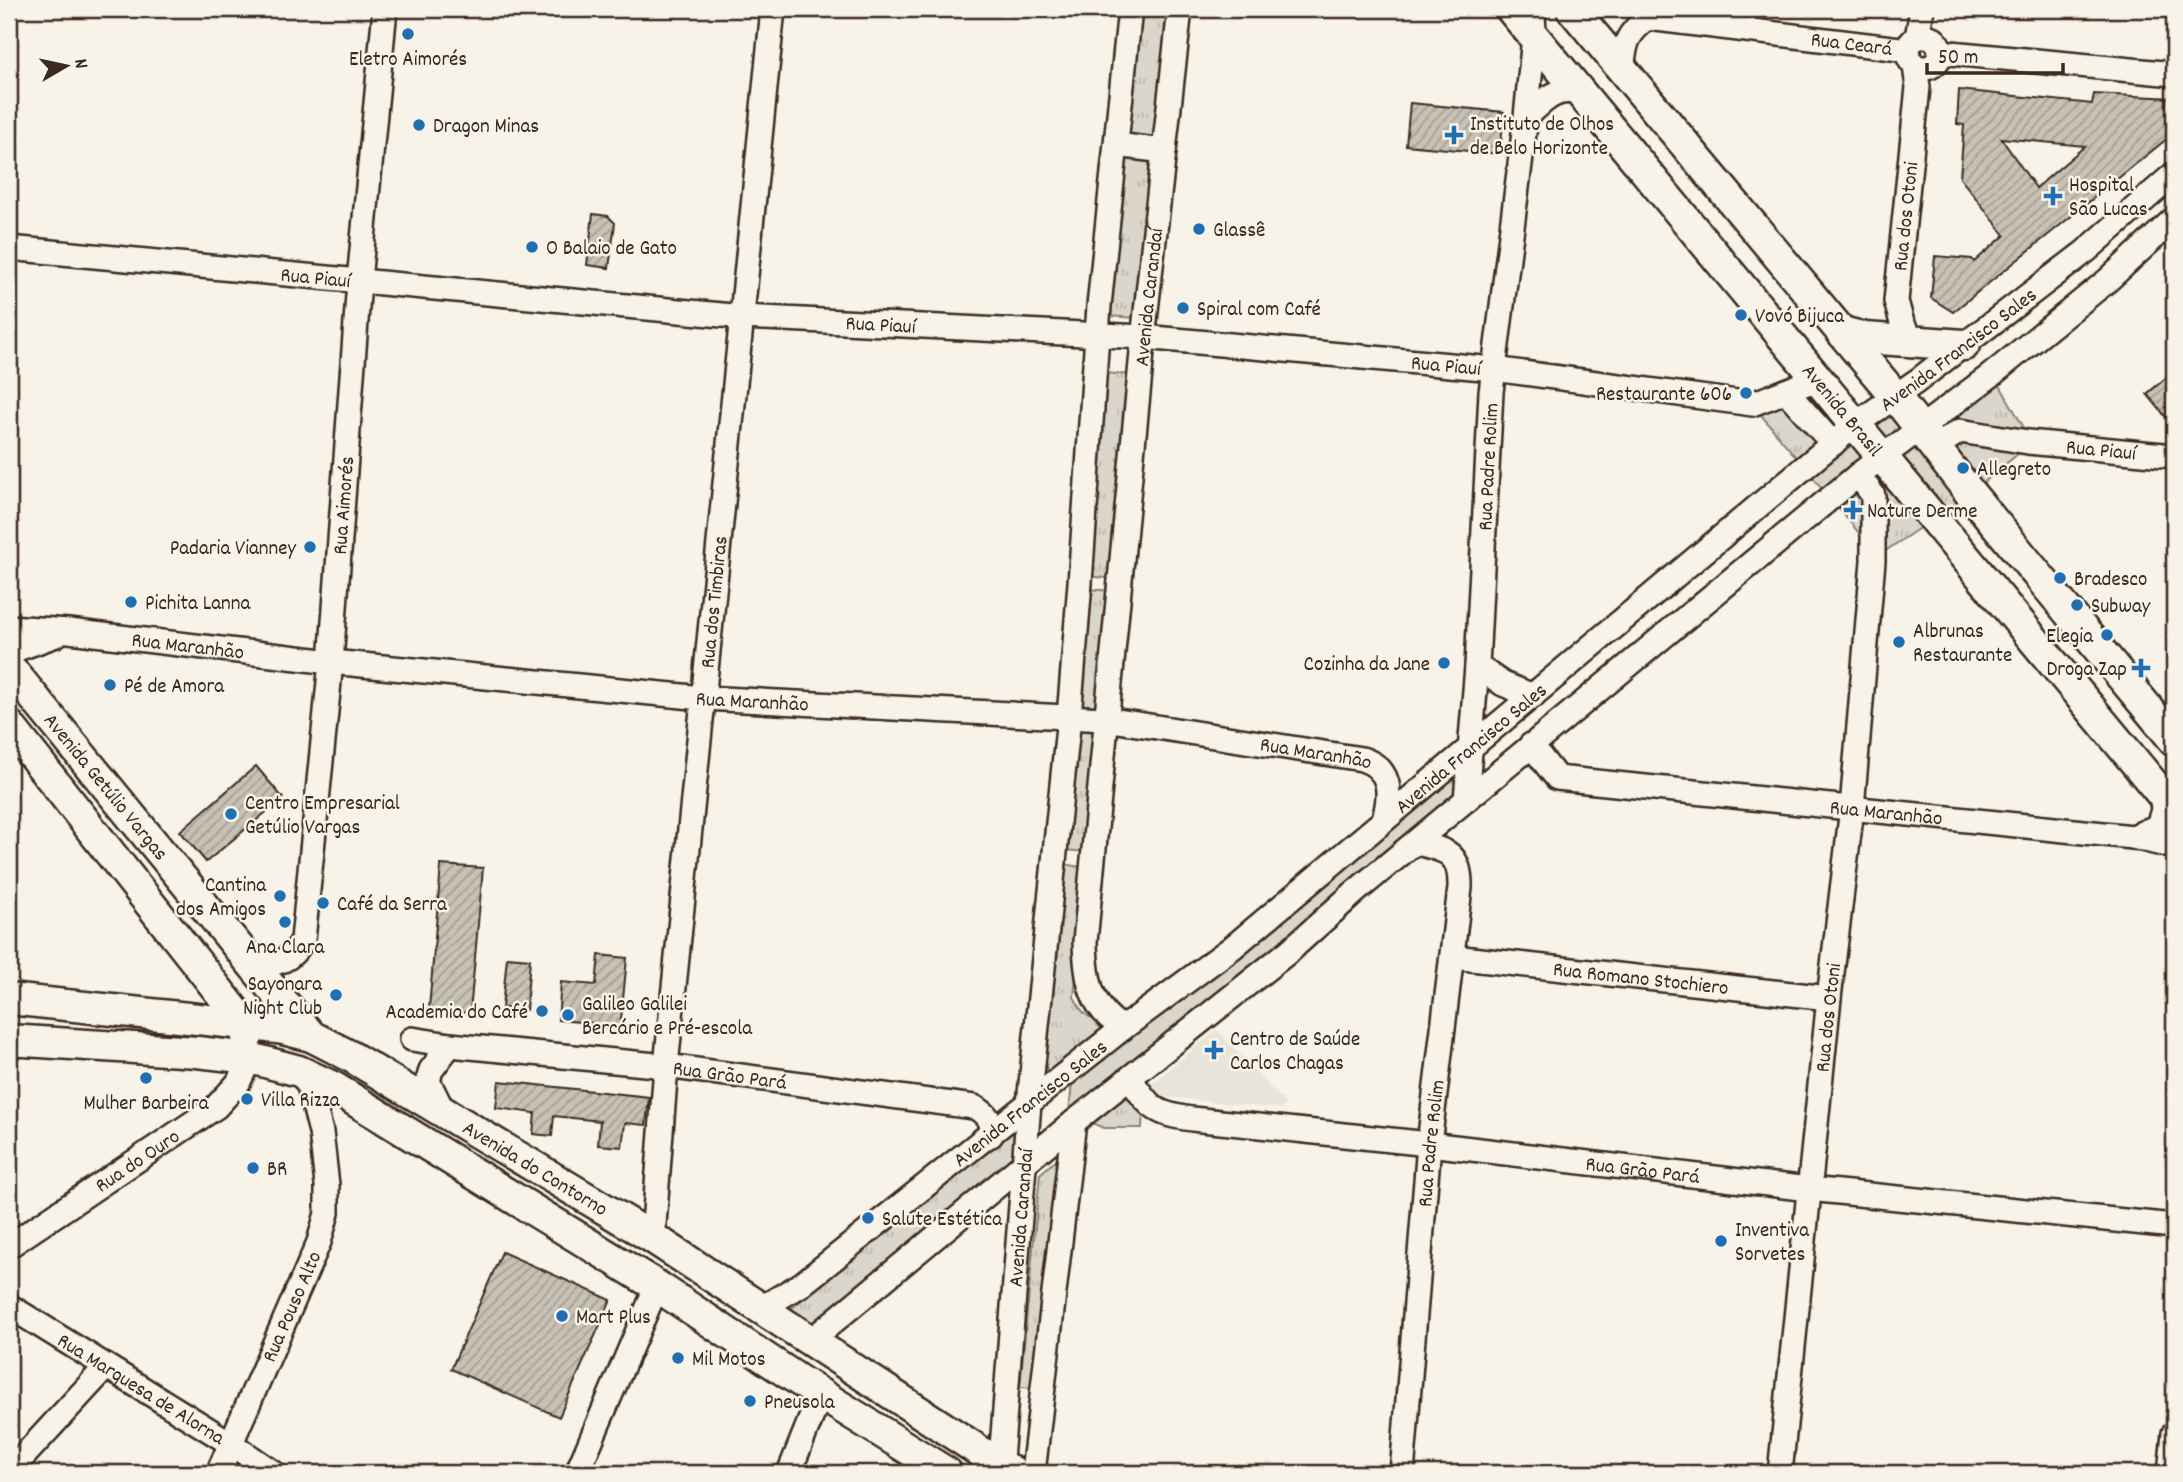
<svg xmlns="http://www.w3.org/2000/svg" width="2183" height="1482" font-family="Dekko,sans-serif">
  <defs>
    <pattern id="grass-tufts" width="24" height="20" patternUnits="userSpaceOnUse" patternTransform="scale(1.75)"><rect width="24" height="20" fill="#dbd6cb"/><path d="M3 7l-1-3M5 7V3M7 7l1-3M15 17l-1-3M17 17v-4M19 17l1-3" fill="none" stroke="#bdb8ae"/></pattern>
    <pattern id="building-hatch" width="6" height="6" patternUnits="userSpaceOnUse" patternTransform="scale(1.75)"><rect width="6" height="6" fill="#c8c1b6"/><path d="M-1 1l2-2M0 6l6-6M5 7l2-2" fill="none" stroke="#a49d93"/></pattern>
  </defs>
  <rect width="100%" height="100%" fill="#f7f3e8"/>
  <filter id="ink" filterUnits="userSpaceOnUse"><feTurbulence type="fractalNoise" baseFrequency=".0143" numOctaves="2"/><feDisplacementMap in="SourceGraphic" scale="14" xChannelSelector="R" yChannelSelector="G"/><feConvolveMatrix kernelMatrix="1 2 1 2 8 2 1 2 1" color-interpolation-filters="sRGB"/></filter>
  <g filter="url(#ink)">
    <path fill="#e9e4d9" d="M1217,1030l69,74 -5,5 -134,-14 -1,-7z"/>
    <path fill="url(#grass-tufts)" stroke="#8b8074" stroke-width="2" d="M1137,9h35l-14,135 -35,-2z
      M1121,152l36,4 -19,162 -32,-2z
      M1812,368l47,56 36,-22 28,37 75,-57 34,60 -62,52 -92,62 -126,-152z
      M1104,373l28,2 -18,204 -26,-3z
      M1086,589l27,2 -13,122 -25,-1z
      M1072,723l27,2 -10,127 -27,-2z
      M1462,765l-4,31 -341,282 26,32 -1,18h-39l-34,-16 3,-29 156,-121z
      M1064,864l22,4 -12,129 9,15 24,18 -69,54z
      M1016,1128l-4,36 -203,165 -27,-13z
      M1057,1159l-21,229 -16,-1 20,-213z"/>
    <path fill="url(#building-hatch)" stroke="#3b2a1e" stroke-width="2" fill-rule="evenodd" d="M1959,90l133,14 2,-10 80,4v35l-221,179 -22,-14 4,-42 37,3 2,3 31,-27 -45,-57 4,-53 -7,-1zM2001,138l84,8 -49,42z
      M1410,103l94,9 -4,42 -94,-9z
      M593,214l15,2 7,7 -6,45 -22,-3z
      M2174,371v56l-27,-33z
      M256,766l27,32 -77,64 -26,-31z
      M441,865l42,3 -13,145 -41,-4z
      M599,955l28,3 -7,72 -28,-3v-4l-34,-3 3,-38 35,3z
      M507,957l23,2 -4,51 -24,-2z
      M499,1081l150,16 -3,28 -21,-2 -3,24 -24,-2 2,-24 -46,-5 -2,20 -19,-2 2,-21 -39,-5z
      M502,1252l109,48 -52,117 -108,-48z"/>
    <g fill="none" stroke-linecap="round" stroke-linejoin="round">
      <g stroke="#3b2a1e" stroke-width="28">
        <g id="minor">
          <circle cx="1924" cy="52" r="16"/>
          <path d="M1917,38l5,-29"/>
          <path d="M1940,52l234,22"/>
          <path id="s1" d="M1622,70c3,-27 4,-36 26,-52l260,32"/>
          <path d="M1526,117c20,-18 27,-29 56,-25"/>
          <path d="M1116,145l48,6"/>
          <path id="s2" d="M9,248l734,69 400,20 351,32 258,35 65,-25"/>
          <path id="s3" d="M1913,342l-11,-19 -6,-22 22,-214 -3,-21"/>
          <path d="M1786,391l47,53"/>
          <path id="s4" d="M1935,447l25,-16 68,11 146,14"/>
          <path id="s5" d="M9,627l60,4 262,31 372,36 402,21 257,40c30,10 29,34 22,61"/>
          <path d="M9,652l47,-17"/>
          <path d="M1477,666l26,18 30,12"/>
          <path id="s6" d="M1531,745l26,33 576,59 41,10"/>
          <path id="s7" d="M1466,800l11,-134 14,-274 35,-275 8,-80 -1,-28"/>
          <path d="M2133,837l25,-11 5,-16 -2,-17"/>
          <path id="s8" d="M1453,957l376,41"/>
          <path id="s9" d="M252,965c26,-2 37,-1 51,-25l28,-278 28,-381 26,-272"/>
          <path id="s10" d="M1123,1028c-33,-20 -37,-49 -38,-86l61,-631 34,-302"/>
          <path id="s11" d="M412,1039l38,6 216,21 308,41c14,7 17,13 17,28"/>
          <path id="s12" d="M1130,1078c20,31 26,36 62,41l237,25 380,45 365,37"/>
          <path d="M443,1111l-15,-30 3,-11 19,-25"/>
          <path id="s13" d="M653,1238l13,-172 107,-1057"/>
          <path id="s14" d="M9,1246l207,-139 22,-24 12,-25"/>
          <path id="s15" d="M9,1306l221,137 44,30"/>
          <path id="s16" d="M760,1309l42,-25 321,-256 110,-81 623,-523 61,-43 169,-130 88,-77"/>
          <path d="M810,1341l264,-219 214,-170 67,-60 503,-417 132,-99 118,-96 66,-61"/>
          <path d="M9,1472l97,-105"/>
          <path id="s17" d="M218,1473l101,-231 8,-29v-28l-6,-53 -7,-27 -5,-19 -10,-15"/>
          <path d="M577,1473l80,-187"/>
          <path d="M789,1473l32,-80"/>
          <path id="s18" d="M1000,1473l29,-370 40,-386 11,-134 19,-277 31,-297"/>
          <path d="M1033,1473l41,-351"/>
          <path id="s19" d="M1402,1473l27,-329 31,-256c1,-35 -13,-38 -44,-45"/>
          <path id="s20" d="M1780,1473l49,-475 23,-190 21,-247v-66l-15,-20"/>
          <path d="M2170,1473l4,-40"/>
        </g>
      </g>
      <g stroke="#3b2a1e" stroke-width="35">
        <g id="major">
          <path id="s21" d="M1511,9l663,800"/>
          <path d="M1572,9l323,387 75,97 204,247"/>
          <path d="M1842,332l23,6 99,7"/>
          <path id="s22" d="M9,667l302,369"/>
          <path d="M9,725l236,299 2,13"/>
          <path id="s23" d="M9,999l236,25 38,5 28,7 39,20 303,182 360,235"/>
          <path d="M9,1040l188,12 53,6 49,13 34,16 324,199 149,99 141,88"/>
        </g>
      </g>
      <use href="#minor" stroke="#f7f3e8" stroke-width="23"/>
      <use href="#major" stroke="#f7f3e8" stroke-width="30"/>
    </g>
  </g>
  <g fill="#1f6fb2" stroke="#f7f3e8" stroke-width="2.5">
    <circle cx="408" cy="34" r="7"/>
    <circle cx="419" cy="125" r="7"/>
    <path d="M1450.5 124.5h7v7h7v7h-7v7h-7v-7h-7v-7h7z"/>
    <path d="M2049.5 185.5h7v7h7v7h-7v7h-7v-7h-7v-7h7z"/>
    <circle cx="1199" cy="229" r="7"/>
    <circle cx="532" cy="247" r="7"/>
    <circle cx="1183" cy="308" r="7"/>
    <circle cx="1741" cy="315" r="7"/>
    <circle cx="1746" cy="393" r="7"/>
    <circle cx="1963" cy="468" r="7"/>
    <path d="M1849.5 499.5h7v7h7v7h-7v7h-7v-7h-7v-7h7z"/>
    <circle cx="310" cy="547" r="7"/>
    <circle cx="2060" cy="578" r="7"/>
    <circle cx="131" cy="602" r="7"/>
    <circle cx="2077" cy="605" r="7"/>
    <circle cx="2107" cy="635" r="7"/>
    <circle cx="1899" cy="642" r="7"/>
    <circle cx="1444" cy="663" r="7"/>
    <path d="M2137.5 657.5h7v7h7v7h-7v7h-7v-7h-7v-7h7z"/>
    <circle cx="110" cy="685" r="7"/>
    <circle cx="231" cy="814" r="7"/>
    <circle cx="280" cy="896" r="7"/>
    <circle cx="323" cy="903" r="7"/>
    <circle cx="285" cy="922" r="7"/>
    <circle cx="336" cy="995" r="7"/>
    <circle cx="542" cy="1011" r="7"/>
    <circle cx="568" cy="1015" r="7"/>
    <path d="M1210.5 1039.5h7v7h7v7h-7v7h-7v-7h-7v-7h7z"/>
    <circle cx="146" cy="1078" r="7"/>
    <circle cx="247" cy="1099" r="7"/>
    <circle cx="253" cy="1168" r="7"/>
    <circle cx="868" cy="1218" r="7"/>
    <circle cx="1721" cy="1241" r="7"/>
    <circle cx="562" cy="1316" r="7"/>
    <circle cx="678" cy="1358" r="7"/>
    <circle cx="750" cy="1401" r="7"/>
  </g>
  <g text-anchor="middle" stroke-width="5" stroke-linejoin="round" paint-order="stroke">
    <g font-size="21" fill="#3b2a1e" stroke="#f7f3e8">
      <text dy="7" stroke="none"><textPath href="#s1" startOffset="266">Rua Ceará</textPath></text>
      <text dy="7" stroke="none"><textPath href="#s3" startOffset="130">Rua dos Otoni</textPath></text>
      <text dy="7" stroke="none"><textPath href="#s2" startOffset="308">Rua Piauí</textPath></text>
      <text dy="7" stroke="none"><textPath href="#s10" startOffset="747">Avenida Carandaí</textPath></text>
      <text dy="7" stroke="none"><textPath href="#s2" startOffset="875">Rua Piauí</textPath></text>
      <text dy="7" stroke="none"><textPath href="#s16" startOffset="1536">Avenida Francisco Sales</textPath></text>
      <text dy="7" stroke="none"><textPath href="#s2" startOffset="1442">Rua Piauí</textPath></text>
      <text dy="7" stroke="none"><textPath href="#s21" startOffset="520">Avenida Brasil</textPath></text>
      <text dy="7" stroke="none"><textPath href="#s4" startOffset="172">Rua Piauí</textPath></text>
      <text dy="7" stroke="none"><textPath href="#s7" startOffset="334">Rua Padre Rolim</textPath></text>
      <text dy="7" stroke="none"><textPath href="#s9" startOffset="497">Rua Aimorés</textPath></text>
      <text dy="7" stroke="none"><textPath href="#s13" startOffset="639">Rua dos Timbiras</textPath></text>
      <text dy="7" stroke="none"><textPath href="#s5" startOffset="180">Rua Maranhão</textPath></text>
      <text dy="7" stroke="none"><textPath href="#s5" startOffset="747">Rua Maranhão</textPath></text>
      <text dy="7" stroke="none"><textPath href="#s16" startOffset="906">Avenida Francisco Sales</textPath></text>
      <text dy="7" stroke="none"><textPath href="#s5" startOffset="1314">Rua Maranhão</textPath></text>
      <text dy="7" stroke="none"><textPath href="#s22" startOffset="154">Avenida Getúlio Vargas</textPath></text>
      <text dy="7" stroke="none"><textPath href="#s6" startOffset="373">Rua Maranhão</textPath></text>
      <text dy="7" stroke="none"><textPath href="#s8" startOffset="189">Rua Romano Stochiero</textPath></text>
      <text dy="7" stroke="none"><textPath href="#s20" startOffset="458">Rua dos Otoni</textPath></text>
      <text dy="7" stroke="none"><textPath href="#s11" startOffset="320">Rua Grão Pará</textPath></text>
      <text dy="7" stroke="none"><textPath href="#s16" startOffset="340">Avenida Francisco Sales</textPath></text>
      <text dy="7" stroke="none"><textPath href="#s19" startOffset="331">Rua Padre Rolim</textPath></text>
      <text dy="7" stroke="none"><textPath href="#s14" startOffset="154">Rua do Ouro</textPath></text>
      <text dy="7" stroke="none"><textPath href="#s23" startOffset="565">Avenida do Contorno</textPath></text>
      <text dy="7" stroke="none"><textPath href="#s12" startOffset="532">Rua Grão Pará</textPath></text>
      <text dy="7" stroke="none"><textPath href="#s18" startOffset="256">Avenida Carandaí</textPath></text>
      <text dy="7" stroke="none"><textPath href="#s17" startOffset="182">Rua Pouso Alto</textPath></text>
      <text dy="7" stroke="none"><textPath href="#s15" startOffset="156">Rua Marquesa de Alorna</textPath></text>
    </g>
    <g font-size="21" fill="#3b2a1e" stroke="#f7f3e8" text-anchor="start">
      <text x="408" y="65" text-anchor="middle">Eletro Aimorés</text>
      <text x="1470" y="130">Instituto de Olhos<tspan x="1470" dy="24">de Belo Horizonte</tspan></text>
      <text x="433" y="132">Dragon Minas</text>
      <text x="2069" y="191">Hospital<tspan x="2069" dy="24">São Lucas</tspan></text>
      <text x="1213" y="236">Glassê</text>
      <text x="546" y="254">O Balaio de Gato</text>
      <text x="1197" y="315">Spiral com Café</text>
      <text x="1755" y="322">Vovó Bijuca</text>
      <text x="1732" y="400" text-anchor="end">Restaurante 606</text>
      <text x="1977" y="475">Allegreto</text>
      <text x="1867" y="517">Nature Derme</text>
      <text x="296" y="554" text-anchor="end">Padaria Vianney</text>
      <text x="2074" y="585">Bradesco</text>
      <text x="145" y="609">Pichita Lanna</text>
      <text x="2091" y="612">Subway</text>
      <text x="1913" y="637">Albrunas<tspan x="1913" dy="24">Restaurante</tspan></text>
      <text x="2093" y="642" text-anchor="end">Elegia</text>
      <text x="1430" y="670" text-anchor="end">Cozinha da Jane</text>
      <text x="2127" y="675" text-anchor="end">Droga Zap</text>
      <text x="124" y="692">Pé de Amora</text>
      <text x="245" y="809">Centro Empresarial<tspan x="245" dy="24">Getúlio Vargas</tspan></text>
      <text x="266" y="891" text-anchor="end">Cantina<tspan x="266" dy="24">dos Amigos</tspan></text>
      <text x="337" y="910">Café da Serra</text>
      <text x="285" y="953" text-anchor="middle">Ana Clara</text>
      <text x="322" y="990" text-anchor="end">Sayonara<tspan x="322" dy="24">Night Club</tspan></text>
      <text x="582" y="1010">Galileo Galilei<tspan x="582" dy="24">Bercário e Pré-escola</tspan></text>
      <text x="528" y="1018" text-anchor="end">Academia do Café</text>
      <text x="1230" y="1045">Centro de Saúde<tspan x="1230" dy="24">Carlos Chagas</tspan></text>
      <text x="261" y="1106">Villa Rizza</text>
      <text x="146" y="1109" text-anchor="middle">Mulher Barbeira</text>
      <text x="267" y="1175">BR</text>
      <text x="882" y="1225">Salute Estética</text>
      <text x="1735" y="1236">Inventiva<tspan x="1735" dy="24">Sorvetes</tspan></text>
      <text x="576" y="1323">Mart Plus</text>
      <text x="692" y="1365">Mil Motos</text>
      <text x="764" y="1408">Pneusola</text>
    </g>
  </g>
  <rect width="2183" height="1482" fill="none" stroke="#f7f3e8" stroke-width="35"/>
  <rect x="18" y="18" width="2148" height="1447" fill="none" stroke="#3b2a1e" stroke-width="2.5" filter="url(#ink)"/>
  <g transform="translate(66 66) rotate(81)" stroke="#f7f3e8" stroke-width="5" paint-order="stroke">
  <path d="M0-5L12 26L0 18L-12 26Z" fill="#3b2a1e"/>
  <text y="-10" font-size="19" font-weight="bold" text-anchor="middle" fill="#3b2a1e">N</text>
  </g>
  <path d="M1927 63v10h136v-10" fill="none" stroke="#3b2a1e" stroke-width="3.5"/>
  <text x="1938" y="63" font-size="21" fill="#3b2a1e" stroke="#f7f3e8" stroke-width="5" paint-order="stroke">50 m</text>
</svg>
